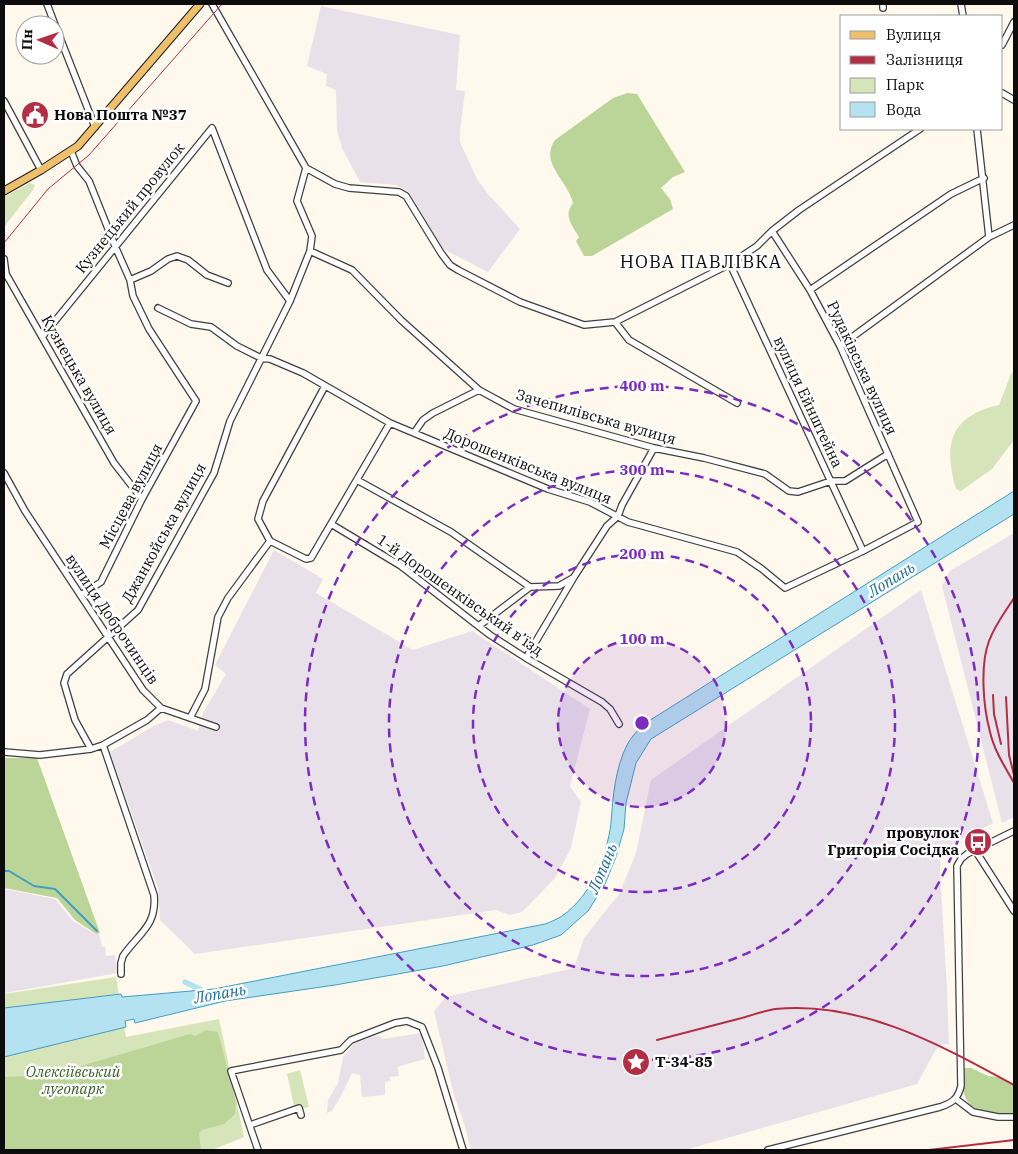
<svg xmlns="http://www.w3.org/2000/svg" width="1018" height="1154" font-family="'IBM Plex Serif',serif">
  <rect width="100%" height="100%" fill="#fef8ed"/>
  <path fill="#e8e1ea" d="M321,6l139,29 -4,55 9,1 -5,40v11l17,37 11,15 32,35 -32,43 -45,-23 -34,-57 -13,-7 -36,-3 -18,-34 -5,-18 -1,-40 -10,-4 1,-12 -20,-8z
    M1014,533v284l-12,6 -60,-237 8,-15z
    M274,550l49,29 -7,14 97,57 59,-19 118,78 -20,77 11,16 -10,46 -16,30 -33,34 -12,3 -14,-5 -301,44 -35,-34 -2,-32 -48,-136 44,-26 14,-6 30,11 5,-18 23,-39 -11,-9z
    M921,590l72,233 -47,24 -5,8 -1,16 7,118 2,55h-7l-7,7 -18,33 -232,66h-214l-7,-27 -10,-28 -20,-84 12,-14 128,-29 10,-30 35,-44 17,-41 15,-73z
    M4,889l51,10 18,22 22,13h4l3,13h3l1,9 9,-1 3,18 -113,20z
    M422,1033l3,26 -28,8 2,9 -9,1v4l-5,1v13l-23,2 -2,-22 -8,-2 -11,23 -9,15 -5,2 1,-13 10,-17 5,-26 11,-13 23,-9 6,4z"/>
  <path fill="#d5e5b9" d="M30,183l5,2 -2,5 -29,37v-30z
    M1014,371v69l-22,29 -31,22 -5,-2c-13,-45 -6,-73 43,-84l12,-31z
    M116,977l10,60 93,-18 25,118 -32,13h-208v-156z
    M300,1070l9,37 -14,3 -8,-36z"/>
  <path fill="#bbd599" d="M627,93l10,1 48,78 -12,5 -12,11 9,11 3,10 -81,47h-8l-8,-15 3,-4c-7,-12 -16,-21 -6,-34 -5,-22 -34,-40 -18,-63l58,-42z
    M4,758h33l63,175 -4,1 -21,-14 -18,-22 -53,-10z
    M206,1030l12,2 18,71 -1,11 -11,10 -22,6 -3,3 2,17h-197v-73l46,-2 140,-41 5,2z
    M964,1068h7l17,8 10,1 16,9v27c-16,1 -43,2 -49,-17 -3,-8 -1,-20 -1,-28z"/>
  <path fill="#b5e2f1" stroke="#419ec3" d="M1014,491v23l-363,225 -15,24 -10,40 -2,26 -8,28 -11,27 -17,27 -27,24 -28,10 -90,21 -108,19 -110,16 -90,22 -1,-4 -9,2 1,6 -122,30v-49l117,-14 1,3 92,-8 331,-65c6,-2 12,-5 17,-8 29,-20 45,-60 49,-93 2,-27 4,-54 16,-78 4,-8 11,-15 17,-21z"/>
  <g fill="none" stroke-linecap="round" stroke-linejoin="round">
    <path stroke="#419ec3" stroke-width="2" d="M4,871h5l25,15 21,3 42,42"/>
    <path stroke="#b5e2f1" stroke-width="5.5" d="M185,982l21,10"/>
    <g stroke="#3f3f3f" stroke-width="8">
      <path id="minor" d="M47,4l8,21
        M212,4l94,164 29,16 14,4 50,4 7,4 35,57 9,12 8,5 62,32 64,23 31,-3 115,-58 27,-18 15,-15 27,-21 121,-81
        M883,4v4
        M961,4l2,12
        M55,25l40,102
        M1002,45l12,-23
        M1002,93l12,7
        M4,101l37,69
        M977,129l12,108
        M71,151l6,15 12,15 26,65 15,34 3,16 16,33 47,72 -54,98 -41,83 -20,13
        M310,251l42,19 49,50 78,70 35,19 140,39 50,10 61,16 24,17 9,1 33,-11h14l43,-27
        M4,259l2,15 108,189 28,36
        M730,264l133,287
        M130,280l21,-9 17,-12 9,-3 11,4 19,15 21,8
        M810,290l141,-96 33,-16
        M158,308l33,16 20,3 26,19 24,12 9,1 33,14 87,50 158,66 42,13 38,20 109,30 25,17 23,19 78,-37 55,-29 -78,-176 -30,-56 -38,-59
        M615,322l14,18 108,63
        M42,337l170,-209 55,142 23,31
        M840,346l149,-109 25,-12
        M414,433l9,-13 10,-7 46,-23
        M4,473l21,38 118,179 18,18 55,19
        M357,480l94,52 79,55
        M331,524l70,42 89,69 36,23 76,44 8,7 9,15
        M270,541l36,18 5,-1 79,-135
        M270,541l-12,-22 5,-18 62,-115
        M480,625l50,-38 29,-1 14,-8
        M526,658l48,-81 33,-51 11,-10 4,-11 32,-57
        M190,718l15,-29 13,-72 10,-19 42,-57
        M103,745l51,150c3,31 -15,38 -31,61l-2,7v11
        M91,749l-16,-29 -11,-37 3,-9 71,-64 76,-137 16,-52 60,-120 20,-50 2,-15 -15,-35 9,-33
        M4,752l36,3 51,-6 12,-4 44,-25 14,-12
        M975,850l39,61
        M956,1099l17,13 25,5h16
        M250,1125l49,-17 2,7
        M258,1150l-27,-79 110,-21 10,-10 44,-17 12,-2 15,6 16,41 25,82
        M768,1150l172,-43c12,-4 18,-8 21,-21l-4,-220 4,-7 6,-5 47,-23"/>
    </g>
    <g stroke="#1d1d1d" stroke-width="9">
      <path id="major" d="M4,191l37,-21 37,-24 122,-142"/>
    </g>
    <use href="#minor" stroke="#fff" stroke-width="5.5"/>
    <use href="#major" stroke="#efc06c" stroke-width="7"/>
    <path stroke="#b22e44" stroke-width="1" d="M4,243l44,-54 41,-34 133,-151"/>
    <path stroke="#b22e44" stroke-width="2" d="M1014,598c-9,14 -19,27 -25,43 -9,24 -6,65 1,91 4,18 15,35 24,51
      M993,695l1,19 7,30
      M1006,697l3,58 5,20
      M657,1040c27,-7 54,-14 81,-21 12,-3 25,-8 37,-10 86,-9 167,37 239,76
      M929,1150l85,-10"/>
  </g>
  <circle cx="642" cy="723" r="84" fill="#7b2cbf" fill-opacity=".12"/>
  <g fill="none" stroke="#7b2cbf" stroke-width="2.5" stroke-dasharray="9 6">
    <circle cx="642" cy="723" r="84"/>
    <circle cx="642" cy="723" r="169"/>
    <circle cx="642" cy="723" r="253"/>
    <circle cx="642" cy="723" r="337"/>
  </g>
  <defs>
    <g id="civic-disc" transform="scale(1.4375)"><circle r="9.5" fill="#b22e44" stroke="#fff"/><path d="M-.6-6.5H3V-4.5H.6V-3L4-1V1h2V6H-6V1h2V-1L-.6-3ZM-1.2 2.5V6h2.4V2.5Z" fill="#fff"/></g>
    <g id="bus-disc" transform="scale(1.4375)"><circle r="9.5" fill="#b22e44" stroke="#fff"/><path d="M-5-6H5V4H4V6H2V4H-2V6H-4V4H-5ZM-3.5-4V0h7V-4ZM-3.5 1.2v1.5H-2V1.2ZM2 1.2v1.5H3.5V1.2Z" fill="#fff"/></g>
    <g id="sight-disc" transform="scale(1.4375)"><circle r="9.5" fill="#b22e44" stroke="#fff"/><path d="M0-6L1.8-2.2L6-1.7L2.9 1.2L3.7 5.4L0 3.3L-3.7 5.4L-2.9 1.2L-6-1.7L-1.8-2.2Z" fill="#fff"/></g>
  </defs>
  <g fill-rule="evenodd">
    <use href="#civic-disc" x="35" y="115"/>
    <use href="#bus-disc" x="978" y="842"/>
    <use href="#sight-disc" x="636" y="1062"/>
  </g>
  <g text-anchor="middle" stroke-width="5" stroke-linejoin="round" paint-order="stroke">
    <g font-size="15" font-weight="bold" fill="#0c0c0c" stroke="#fff" text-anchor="start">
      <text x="54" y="120">Нова Пошта №37</text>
      <text x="959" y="838" text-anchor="end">провулок<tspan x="959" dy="17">Григорія Сосідка</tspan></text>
      <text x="655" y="1067">Т-34-85</text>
    </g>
    <g font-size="15" fill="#0c0c0c" stroke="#fff">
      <text transform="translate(130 208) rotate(-51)" y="5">Кузнецький провулок</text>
      <text transform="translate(862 368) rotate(65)" y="5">Рудаківська вулиця</text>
      <text transform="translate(79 375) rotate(60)" y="5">Кузнецька вулиця</text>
      <text transform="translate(808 402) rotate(65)" y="5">вулиця Ейнштейна</text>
      <text transform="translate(596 417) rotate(16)" y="5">Зачепилівська вулиця</text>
      <text transform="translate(528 466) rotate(22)" y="5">Дорошенківська вулиця</text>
      <text transform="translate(131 496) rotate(-62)" y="5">Місцева вулиця</text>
      <text transform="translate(164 533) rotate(-61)" y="5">Джанкойська вулиця</text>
      <text transform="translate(460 595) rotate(35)" y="5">1-й Дорошенківський в’їзд</text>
      <text transform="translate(112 619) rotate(56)" y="5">вулиця Доброчинців</text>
    </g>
    <g font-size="15" font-style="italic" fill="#355f21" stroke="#fff">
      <text x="73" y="1077">Олексіївський<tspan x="73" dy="17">лугопарк</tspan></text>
    </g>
    <g font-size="16" font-style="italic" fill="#1f6f95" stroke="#fff">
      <text transform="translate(891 579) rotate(-32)" y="6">Лопань</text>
      <text transform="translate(602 868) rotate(-67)" y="6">Лопань</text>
      <text transform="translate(220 993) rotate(-10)" y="6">Лопань</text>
    </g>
    <g font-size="18" letter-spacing="1" fill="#0c0c0c" stroke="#fff">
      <text x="701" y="268">НОВА ПАВЛІВКА</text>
    </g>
  </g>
  <circle cx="642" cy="723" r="8" fill="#7b2cbf" stroke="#fff" stroke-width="2.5"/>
  <g font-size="15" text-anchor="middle" font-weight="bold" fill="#7b2cbf" stroke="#fff" stroke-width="5" stroke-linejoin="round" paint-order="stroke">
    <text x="642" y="391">400 m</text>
    <text x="642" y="475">300 m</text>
    <text x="642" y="559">200 m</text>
    <text x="642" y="644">100 m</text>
  </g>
  <rect width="1018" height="1154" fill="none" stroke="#0c0c0c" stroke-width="10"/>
  <rect x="840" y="15" width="162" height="115" fill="#ffffff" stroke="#9e9e9e"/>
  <rect x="850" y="31" width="25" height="8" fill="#efc06c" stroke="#9e9e9e"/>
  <text x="886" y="40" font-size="15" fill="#0c0c0c">Вулиця</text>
  <rect x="850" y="56" width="25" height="8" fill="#b22e44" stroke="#9e9e9e"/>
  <text x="886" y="65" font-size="15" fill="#0c0c0c">Залізниця</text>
  <rect x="850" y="78" width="25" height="15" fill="#d5e5b9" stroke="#9e9e9e"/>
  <text x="886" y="90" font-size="15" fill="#0c0c0c">Парк</text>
  <rect x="850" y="102" width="25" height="15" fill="#b5e2f1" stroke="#9e9e9e"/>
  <text x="886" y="115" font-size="15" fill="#0c0c0c">Вода</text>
  <g transform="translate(40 40) rotate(272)"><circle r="24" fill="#ffffff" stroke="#9e9e9e"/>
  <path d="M0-4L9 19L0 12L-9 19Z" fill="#b22e44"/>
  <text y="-8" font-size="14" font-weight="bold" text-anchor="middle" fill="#0c0c0c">Пн</text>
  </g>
</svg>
